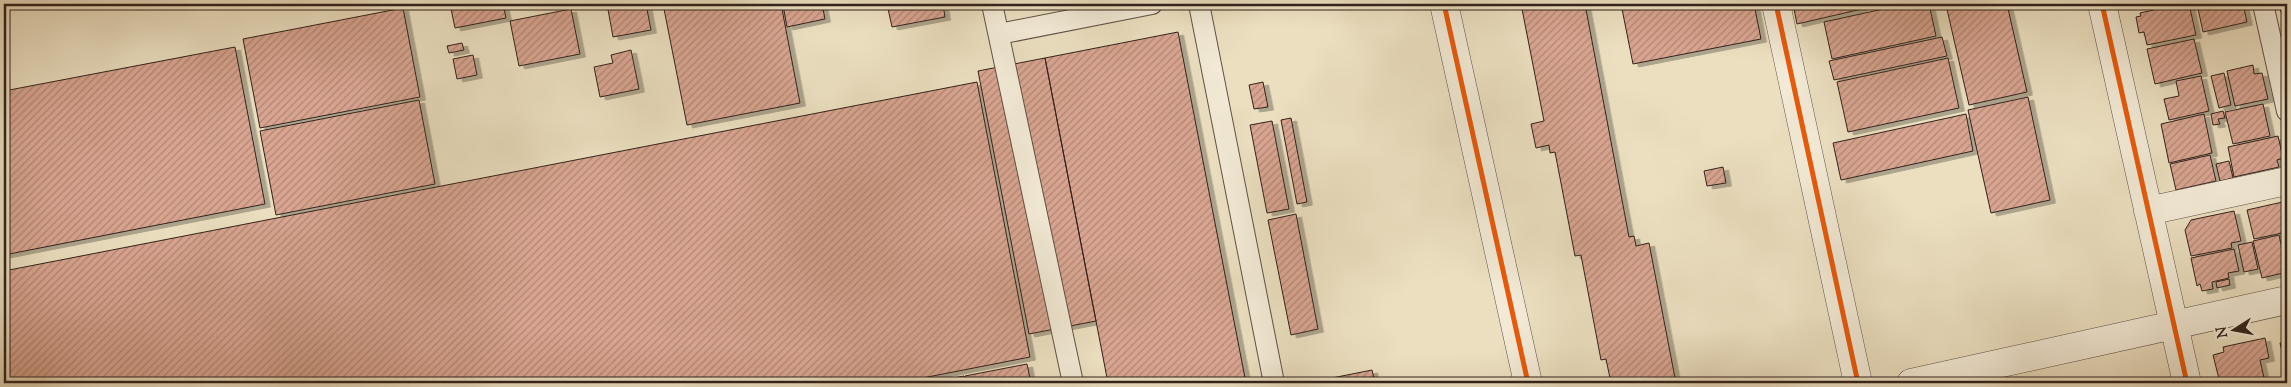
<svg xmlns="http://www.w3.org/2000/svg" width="2291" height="387" font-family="'Sorts Mill Goudy',serif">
  <defs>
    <pattern id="building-hatch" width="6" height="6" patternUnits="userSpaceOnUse" patternTransform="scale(1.25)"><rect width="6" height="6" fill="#d9a591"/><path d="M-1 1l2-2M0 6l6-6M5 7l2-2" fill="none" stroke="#b18676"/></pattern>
    <filter id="shadow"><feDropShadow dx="5.5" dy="3" stdDeviation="0" flood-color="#0004"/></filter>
  </defs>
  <rect width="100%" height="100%" fill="#ebdfc0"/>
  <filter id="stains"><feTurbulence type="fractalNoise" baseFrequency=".004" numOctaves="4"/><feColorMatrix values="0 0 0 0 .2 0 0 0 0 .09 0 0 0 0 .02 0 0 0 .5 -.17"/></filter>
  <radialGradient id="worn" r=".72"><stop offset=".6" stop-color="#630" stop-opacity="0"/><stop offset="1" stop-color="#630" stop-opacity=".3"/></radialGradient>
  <path fill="url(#building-hatch)" stroke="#31221c" filter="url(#shadow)" d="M450,4h53l3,14 -51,10z
    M607,4h39l5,26 -38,7z
    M663,4h118l19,99 -113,22z
    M789,4h33l3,15 -38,8 -4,-22z
    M887,4h56l2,13 -53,10z
    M1521,4h64l44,233 5,-1 2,10 13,-3 27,140h-65l-5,-24 -5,1 -20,-105 -6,1 -20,-104 -5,1 -1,-8 -13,3 -5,-24 13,-3z
    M1621,4h133l7,35 -128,25z
    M1793,4h68l1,5 -65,15z
    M1906,4h23l7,32 -104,23 -8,-37z
    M1952,4h55l20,88 -58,13 -23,-100z
    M2180,4h9l7,31 -49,10 -3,-13 -5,1 -3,-16 5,-1 -1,-3z
    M2197,4h46l4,18 -44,10z
    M2279,4h8v14l-4,1z
    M403,8l17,89 -160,31 -17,-89z
    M571,9l9,45 -61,12 -9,-45z
    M1178,32l68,351h-138l-63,-325z
    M1942,37l5,19 -113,24 -5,-19z
    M2194,39l8,34 -47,11 -8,-35z
    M462,43l2,7 -15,3 -2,-7z
    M235,47l30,157 -261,51v-164z
    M631,50l8,39 -39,8 -6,-30 19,-4 -2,-8z
    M473,55l4,20 -20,4 -4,-20z
    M1045,58l51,263 -67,13 -51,-263z
    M1948,58l11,50 -111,24 -11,-50z
    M2253,65l1,9 8,-1 6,26 -33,7 -8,-35z
    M2224,73l7,32 -12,3 -8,-32z
    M2201,76l8,35 -40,9 -5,-21 15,-3 -3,-15z
    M977,82l53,275 -133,26h-893v-112z
    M1263,82l5,25 -14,2 -5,-24z
    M2028,97l22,103 -59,13 -23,-103z
    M419,100l16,84 -159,31 -16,-84z
    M2263,104l7,32 -37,8 -8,-32z
    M2223,111l2,7 -7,1 2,5 -7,1 -2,-11z
    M1966,114l7,37 -132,29 -8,-37z
    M2204,114l8,39 -43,10 -8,-39z
    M1291,118l16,84 -10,2 -16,-84z
    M1272,121l17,88 -22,4 -17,-88z
    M2278,136l5,22 -6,2 2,7 -45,10 -6,-30z
    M2210,155l6,26 -40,9 -6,-26z
    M2229,161l4,17 -13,3 -4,-17z
    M1723,167l3,16 -19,3 -3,-15z
    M2287,201v31l-33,7 -7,-29z
    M2234,211l7,30 -10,2 1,5 -41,8 -6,-26 6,-10z
    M1296,214l22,115 -27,6 -23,-115z
    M2279,235l8,37 -25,6 -9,-37z
    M2252,242l6,27 -14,3 -6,-27z
    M2234,249l5,22 -11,2 1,5 -17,4 1,7 -11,2 -2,-7 -3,2 -6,-28z
    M2229,279l1,6 -13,3 -1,-6z
    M2265,338l4,20 -9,2 4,18 -25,5h-19l-7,-28 11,-3 -1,-5z
    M2287,341v32l-7,-30z
    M1027,364l4,19h-65l-1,-7z
    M1372,370l3,13h-63v-1z
    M964,376l2,7h-39z"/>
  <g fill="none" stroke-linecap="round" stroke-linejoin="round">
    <g stroke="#605145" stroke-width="22">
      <path id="service" d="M992,4l81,379
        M1199,4l75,379
        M2263,4l24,107
        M999,34l153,-30"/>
    </g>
    <g stroke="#605145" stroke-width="29">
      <path id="minor" d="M1444,4l84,379
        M1776,4l82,379
        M2102,4l85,379
        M2148,211l139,-30
        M1911,383l376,-83"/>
    </g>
    <use href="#service" stroke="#f2ead6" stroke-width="20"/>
    <use href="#minor" stroke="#f2ead6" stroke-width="28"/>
    <g stroke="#f2ead6" stroke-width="8">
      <path id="cycleway" d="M1444,4l84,379
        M1776,4l82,379
        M2102,4l85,379"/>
    </g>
    <use href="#cycleway" stroke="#e8590c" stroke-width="5"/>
  </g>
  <rect width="2291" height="387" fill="none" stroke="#ebdfc0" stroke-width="20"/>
  <rect x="5" y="5" width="2281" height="377" fill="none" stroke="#31221c" stroke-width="2.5"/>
  <rect x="10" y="10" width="2271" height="367" fill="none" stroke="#31221c"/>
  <g transform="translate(2234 330) rotate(259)" stroke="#f2ead6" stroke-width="4" paint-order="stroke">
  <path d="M0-4L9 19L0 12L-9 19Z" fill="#31221c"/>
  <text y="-8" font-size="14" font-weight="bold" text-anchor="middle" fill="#31221c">N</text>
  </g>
  <rect width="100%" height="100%" filter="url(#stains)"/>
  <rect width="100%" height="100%" fill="url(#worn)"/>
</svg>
